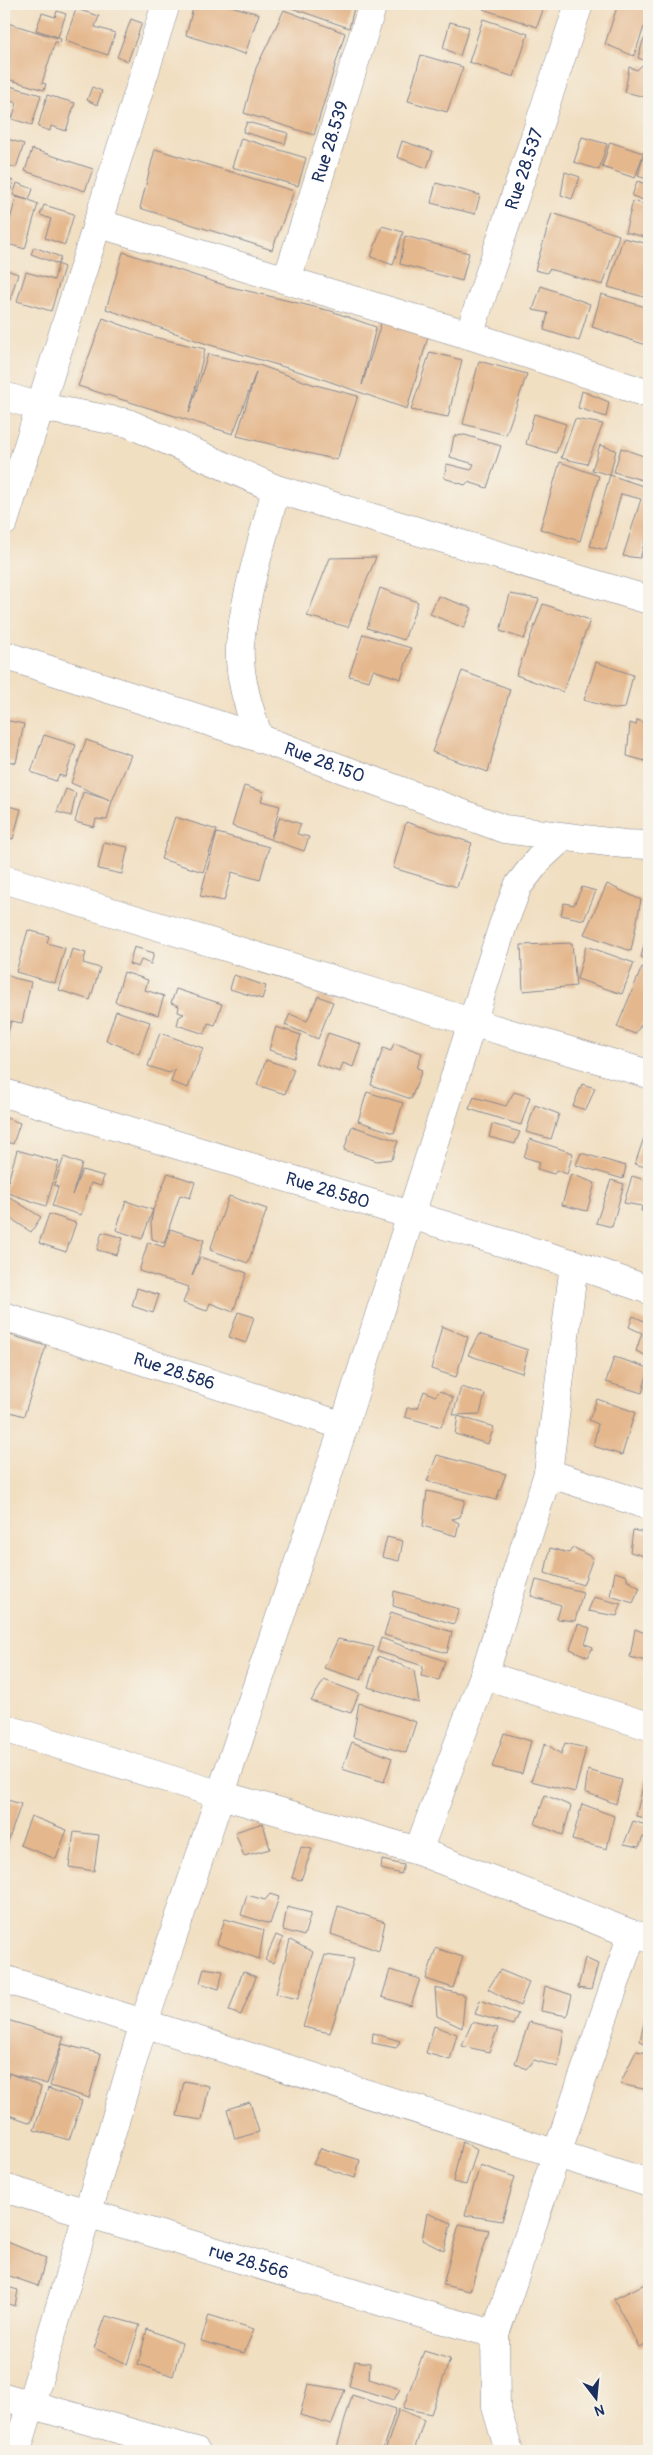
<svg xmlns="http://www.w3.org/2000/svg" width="653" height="2455" font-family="Pangolin,sans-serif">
  <rect width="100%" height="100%" fill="#f7f3e8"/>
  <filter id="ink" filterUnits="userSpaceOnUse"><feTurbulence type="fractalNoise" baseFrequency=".02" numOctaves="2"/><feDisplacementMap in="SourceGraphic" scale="10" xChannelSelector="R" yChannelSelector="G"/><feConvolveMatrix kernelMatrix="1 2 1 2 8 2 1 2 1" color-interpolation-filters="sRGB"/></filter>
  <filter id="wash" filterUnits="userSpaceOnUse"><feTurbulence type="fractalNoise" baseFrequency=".0096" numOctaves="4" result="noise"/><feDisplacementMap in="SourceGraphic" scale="20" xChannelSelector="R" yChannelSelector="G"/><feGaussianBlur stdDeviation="1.12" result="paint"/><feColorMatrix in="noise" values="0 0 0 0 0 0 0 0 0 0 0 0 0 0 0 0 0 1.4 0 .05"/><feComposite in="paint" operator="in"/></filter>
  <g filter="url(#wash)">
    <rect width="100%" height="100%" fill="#f1dfc2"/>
    <g id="blocks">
      <path fill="#e4b78d" d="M194,4h30l35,10 -14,40 -59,-19z
        M280,4h75l-6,24z
        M485,4h60l-8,23 -54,-18z
        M618,4h27l4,2v18l-1,4 -4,-1 -10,29 -29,-12z
        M76,9l23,7 -4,11 20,6 -7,22 -43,-14z
        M284,10l61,23 -31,102 -70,-22 12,-45z
        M57,11l9,3 -8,23 -22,-7 6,-17 13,4z
        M131,19l11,4 -14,38 -11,-4z
        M483,19l45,15 -14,43 -45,-15z
        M4,22l57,17 -1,4 -5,-1 -13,41 4,1 -2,6 -40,-12z
        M450,22l19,5 -9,29 -17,-8z
        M649,32v23l-2,6 -9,-3 5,-17z
        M421,55l42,12 -16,45 -39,-11z
        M642,65l7,3v30l-24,-6 4,-25 8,3z
        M10,86l31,9 -9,30 -20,-6 5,-16 -10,-3z
        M92,87l10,4 -5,14 -10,-5z
        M47,95l28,8 -9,28 -15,-5 -1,5 -12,-4z
        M247,122l41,11 -3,11 -42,-12z
        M582,137l25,7 -8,26 -25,-8z
        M4,138l20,6 -8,24 -12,-4z
        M241,138l65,20 -8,28 -66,-19z
        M402,141l31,10 -6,17 -30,-11z
        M610,142l39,13v25l-11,-4 5,-21 -8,23 -33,-11z
        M32,149l61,20 -8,22 -60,-20z
        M155,149l139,42 -22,59 -132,-42z
        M565,172l15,5 -8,22 -11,-4z
        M4,178l10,3 -4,11 -6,-2z
        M637,181l12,4v17l-17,-6z
        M17,183l16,6 -4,11 9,4 -13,45 -21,-6 12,-46 12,3 -15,-5z
        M436,183l44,12 -5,19 -44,-11z
        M4,196l5,1 -5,15z
        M633,201l16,5v32l-24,-6z
        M44,205l30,9 -9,31 -20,-7 6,-19 -11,-4z
        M552,213l67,22 -16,50 -54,-16 -2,4 -12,-3z
        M382,226l21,6 -10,33 -22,-8z
        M405,236l64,17 -7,28 -62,-17z
        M623,238l26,6v33l-5,20 -36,-10z
        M34,247l27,10 -3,7 6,3 -13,44 -34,-10 9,-29 28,8 4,-16 -27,-10z
        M123,252l104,34 104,25 45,16 -14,58 20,-65 47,14 -22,75 -93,-33 -107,-32 -101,-35z
        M4,269l14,5 -8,26 -6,-2z
        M541,286l49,18 -11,37 -35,-11 4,-17 -15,-3z
        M601,294l48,14v38l-57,-19z
        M103,318l51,19 51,12 -16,64 19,-59 51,11 53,19 46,12 -21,64 -100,-24 19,-64 -23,62 -155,-48z
        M430,352l32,8 -14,57 -37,-7z
        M479,361l48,13 -21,61 -43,-11z
        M582,391l27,11 -3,15 -28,-9z
        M534,414l32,10 -10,29 -30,-9z
        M575,419l28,5 -16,40 -26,-6z
        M465,435l36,11 -14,42 -19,-6 -3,3 -21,-7 3,-14 24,6 3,-6 -24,-7 4,-21z
        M600,445l16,5 -6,25 39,13v39l-9,31 -17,-2 18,-57 -20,-5 -15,56 -16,-4 20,-71 -18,-5z
        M621,448l28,10v24l-35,-10z
        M560,462l39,14 -19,65 -40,-12z
        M376,557l-28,70 -41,-11 23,-58z
        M380,588l38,14 -14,38 -37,-12z
        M510,594l29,5 -15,40 -24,-8z
        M438,596l34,12 -8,20 -34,-14z
        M543,604l47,16 -27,72 -47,-17z
        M363,634l48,14 -10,31 -28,-9 -4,11 -20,-5z
        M596,662l37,13 -8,33 -10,1 -31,-9z
        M462,671l48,18 -22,83 -56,-20z
        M4,720l20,4 -8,39 -12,-3z
        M637,720l12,4v38l-22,-6 3,-33 6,2z
        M44,735l32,10 -11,32 -6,-2 -3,6 -25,-9z
        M86,740l45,15 -19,46 -5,19 -11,-1 -2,8 -19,-5 8,-30 29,9 -41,-18z
        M244,786l20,6 -3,9 19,5 -9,32 9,-21 21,7 -4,10 12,3 -5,14 -72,-25z
        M66,789l10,4 -5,23 -14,-4z
        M8,806l13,3 -8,30 -9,-2v-16z
        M175,817l42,13 -14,42 -42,-13z
        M406,822l66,21 -15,44 -64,-19z
        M217,833l52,14 -9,33 -28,-8 -8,29 -24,-5z
        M104,842l24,5 -6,27 -24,-5z
        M607,884l34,16 -10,51 -47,-17z
        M582,887l14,4 -12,29 -23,-5 3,-12 10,2z
        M649,925v35l-8,-3z
        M28,930l21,6 -2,7 18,5 -10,35 -39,-11z
        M572,943l4,43 -53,5 -2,-46z
        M586,946l48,17 -12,31 -45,-15z
        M134,947l20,6 -3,11 -10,-4 -3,7 -9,-3z
        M72,949l14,4 -3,10 17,5 -10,32 -31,-10z
        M642,967l7,3v54l-6,-2 -8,12 -18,-7z
        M124,972l24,8 -3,10 19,6 -6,19 -43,-13z
        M4,973l10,5 17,4 -9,41 -11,-2 -5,21 -2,-1z
        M234,975l32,11 -4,13 -32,-10z
        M176,989l46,15 -7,21 -7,-2 -3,11 -28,-9 2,-8 5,-3 -6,-2 1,-6 -8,-3z
        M318,996l15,6 -15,37 -33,-14 5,-11 17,7z
        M116,1011l34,11 -11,32 -33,-14z
        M276,1027l25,8 -7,23 -25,-8z
        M160,1033l43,15 -15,40 -17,-6 4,-13 -6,4 -21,-7z
        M328,1033l33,11 -8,23 -10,-4 -3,9 -24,-8z
        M394,1043l28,10 -5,15 5,2 -11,29 -40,-14 12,-37 8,3z
        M266,1060l28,9 -9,25 -28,-9z
        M582,1084l13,4 -9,22 -13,-4z
        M367,1092l36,11 -9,30 -36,-12z
        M514,1092l16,5 -9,28 -52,-16 5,-12 32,9z
        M535,1105l24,9 -8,25 -25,-7z
        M4,1117l16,6 -7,21 -9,-3z
        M649,1123v45l-14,-4z
        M492,1124l28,8 -5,12 -26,-7z
        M352,1126l46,15 -6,18 -15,2 -33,-11z
        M530,1139l43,14 -6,21 -10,-4 -3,4 -17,-5 3,-7 -16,-5z
        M17,1150l42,12 -13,44 -41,-14z
        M581,1153l45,13 -3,13 -47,-14z
        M64,1157l18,7 -10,31 10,-25 22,6 -3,10 -10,-3 -10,32 -29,-9 6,-19 -4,-2z
        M168,1173l27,9 -5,16 -10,-3 -16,48 -12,-4 -1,-16 2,-13z
        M571,1174l24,9 -8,28 -25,-6z
        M632,1176l17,5v32l-8,-2 1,-5 -18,-3z
        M611,1180l13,4 -12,43 -16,-4z
        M8,1196l33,21 -10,15 -27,-18v-12z
        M229,1196l38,13 -19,54 -38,-13z
        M126,1201l27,9 -11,29 -26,-9z
        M49,1214l27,9 -10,29 -27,-9z
        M170,1229l34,11 -12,36 8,-19 47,16 -14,39 -23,-9 -3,8 -24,-8 6,-16 -50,-16 9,-29 16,5z
        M102,1232l21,6 -6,17 -20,-5z
        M137,1288l22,7 -6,18 -21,-7z
        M238,1312l16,5 -8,26 -17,-6z
        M633,1316l16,7v34l-13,-6 6,-18 -13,-6z
        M442,1326l26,11 -12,40 -25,-8z
        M4,1333l42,13 -22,70 -20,-6z
        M479,1334l49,16 -6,23 -54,-18z
        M614,1357l35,11 -7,25 -36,-11z
        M461,1387l24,7 -5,20 -27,1z
        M424,1391l11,5 5,-5 13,7 -12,29 -36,-10 2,-9h11z
        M597,1399l38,13 -13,43 -29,-9 5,-22 -9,-4z
        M458,1416l36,11 -6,17 -33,-10z
        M437,1455l69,19 -10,26 -69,-19z
        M427,1491l38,9 -5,17 -8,2 7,4 -3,13 -33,-10z
        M633,1530l16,4 -1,23 -18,-5z
        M387,1537l16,4 -4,20 -17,-4z
        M573,1547l20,11 -10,27 -38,-12 5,-25 19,5z
        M615,1572l12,4v4l13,8 -7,15 -23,-7z
        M536,1580l47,12 -8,29 -18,-2 4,-14 -30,-9z
        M394,1591l65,18 -5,15 -61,-18z
        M594,1597l27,7 -4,12 -29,-5z
        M391,1612l61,20 -5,21 -63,-18z
        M649,1619v29l-3,13 -16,-4 5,-28 10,4z
        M578,1624l12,4 -5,16 8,3 -5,10 -18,-8z
        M381,1638l64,23 -6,19 -18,-4 2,-10 -46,-15z
        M338,1639l36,8 -13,33 -37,-12z
        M378,1656l36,14 5,33 -51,-16z
        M324,1680l35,13 -8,20 -40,-12z
        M359,1703l57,19 -10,31 -53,-16z
        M504,1733l27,8 -9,33 -30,-7z
        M352,1742l40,16 -8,24 -42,-13z
        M545,1743l16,11 4,-11 21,5 -11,44 -44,-11z
        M588,1770l34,10 -6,24 -31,-12z
        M646,1773l3,1v45l-13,-3z
        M545,1795l26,11 -8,29 -28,-11z
        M4,1799l17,5 -14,41 -3,-2z
        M582,1804l32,12 -7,33 -35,-9z
        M31,1816l36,14 -11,29 -36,-14z
        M633,1821l16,5v11h-6l-4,10 -15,-3z
        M263,1823l7,26 -26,7 -9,-24z
        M74,1832l25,3 -5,36 -25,-4z
        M301,1847l11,2 -11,31 -9,-2z
        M382,1860l22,5 -3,9 -20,-5z
        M270,1894l9,3 -9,27 -29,-9 6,-20 18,5z
        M338,1906l47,16 -6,29 -48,-17z
        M287,1907l24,6 -7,23 -21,-6z
        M225,1919l39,11 -5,29 -42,-15z
        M276,1935l7,3 -10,25 -8,-3z
        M290,1940l23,12 -15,47 -22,-5z
        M436,1948l27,9 -10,31 -27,-9z
        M325,1955l29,4 -24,74 -27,-6z
        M585,1958l13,6 -7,26 -13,-2z
        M204,1968l19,3 -4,18 -19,-6z
        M390,1970l30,9 -9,27 -29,-9z
        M500,1970l29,12 -9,24 -32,-17z
        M243,1971l13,6 -15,38 -12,-4z
        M545,1986l27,9 -5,21 -26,-5z
        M435,1988l30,7 -3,33 -25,-12z
        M480,2000l38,14 -5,11 -38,-11z
        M645,2018l4,1v26l-9,-4z
        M4,2019l60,18 -17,47 -43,-12z
        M472,2022l26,6 -9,24 -27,-6z
        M529,2022l35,8 -6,37 -24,-7 -8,9 -11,-6z
        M434,2026l23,8 -7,26 -24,-7z
        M373,2033l27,8 -4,7 -24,-5z
        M62,2044l39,10 -12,44 -39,-12z
        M636,2051l13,2 -1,37 -28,-6z
        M9,2073l32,14 -10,36 -27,-10v-22z
        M184,2081l25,5 -7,34 -25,-4z
        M48,2088l34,13 -13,39 -35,-10z
        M250,2102l9,30 -24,7 -8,-30z
        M462,2141l15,9 -11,35 -13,-3z
        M321,2148l39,12 -5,18 -42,-14z
        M480,2165l35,12 -13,44 -37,-6z
        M427,2213l24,10 -7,28 -22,-11z
        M459,2224l30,6 -19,61 -27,-6z
        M5,2241l41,17 -8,28 -34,-12z
        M649,2282v60l-10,5 -25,-48z
        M4,2286l14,4 -3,16 -11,-3z
        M209,2315l45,14 -10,24 -43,-12z
        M106,2316l34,9 -13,39 -33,-16z
        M147,2329l35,14 -9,33 -35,-12z
        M424,2351l26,8 -19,55 -28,-6z
        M355,2361l15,2 -1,16 31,10 -6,11 -45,-14z
        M308,2384l37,6 -13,34 -32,-9z
        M352,2395l44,14 -14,42h-46z
        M399,2409l25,11 -10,31h-29z"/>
    </g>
  </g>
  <g filter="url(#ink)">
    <use href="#blocks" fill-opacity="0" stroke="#868790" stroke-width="1"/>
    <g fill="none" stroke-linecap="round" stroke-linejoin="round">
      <g stroke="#868790" stroke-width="29">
        <g id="minor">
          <path d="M97,223l372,112 180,59"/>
          <path id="s1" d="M287,280l86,-276"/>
          <path id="s2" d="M469,335l110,-331"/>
          <path d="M4,396l36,11 88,16 148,66 373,111"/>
          <path d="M4,522l162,-518"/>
          <path id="s3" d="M4,655l255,83 245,91 120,15 25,1"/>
          <path d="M259,738c-10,-30 -21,-62 -19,-93 5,-53 23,-105 36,-156"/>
          <path d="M4,879l467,143 178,52"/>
          <path id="s4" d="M4,1093l570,171 75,26"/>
          <path id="s5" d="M4,1316l340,110"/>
          <path d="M548,1473l101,33"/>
          <path d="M484,1675l165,51"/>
          <path d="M4,1728l217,67 197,56 214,83 17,4"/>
          <path d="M418,1851l66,-176 64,-202 26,-209"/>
          <path d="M4,1979l645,204"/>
          <path id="s6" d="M4,2188l425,128 66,18"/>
          <path d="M4,2397l192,54"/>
          <path d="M17,2451l127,-428 200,-597 159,-501 15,-39 21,-27 24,-22"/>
          <path d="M509,2451l-13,-44 -1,-73 137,-400"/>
        </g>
      </g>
      <use href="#minor" stroke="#fff" stroke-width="28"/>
    </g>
  </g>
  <g text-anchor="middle" stroke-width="4" stroke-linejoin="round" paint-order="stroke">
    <g font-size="18" fill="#1b2f5e" stroke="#f7f3e8">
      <text dy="6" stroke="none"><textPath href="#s1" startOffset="145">Rue 28.539</textPath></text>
      <text dy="6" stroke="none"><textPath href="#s2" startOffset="175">Rue 28.537</textPath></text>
      <text dy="6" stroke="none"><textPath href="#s3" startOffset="338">Rue 28.150</textPath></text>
      <text dy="6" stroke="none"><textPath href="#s4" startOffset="338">Rue 28.580</textPath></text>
      <text dy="6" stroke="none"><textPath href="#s5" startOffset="179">Rue 28.586</textPath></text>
      <text dy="6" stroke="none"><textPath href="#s6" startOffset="256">rue 28.566</textPath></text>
    </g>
  </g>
  <rect width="653" height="2455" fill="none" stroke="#f7f3e8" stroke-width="20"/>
  <g transform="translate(596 2398) rotate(164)" stroke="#f7f3e8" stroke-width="4" paint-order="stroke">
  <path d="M0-4L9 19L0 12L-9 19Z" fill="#1b2f5e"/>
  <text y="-8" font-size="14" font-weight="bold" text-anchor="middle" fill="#1b2f5e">N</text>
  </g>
</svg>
